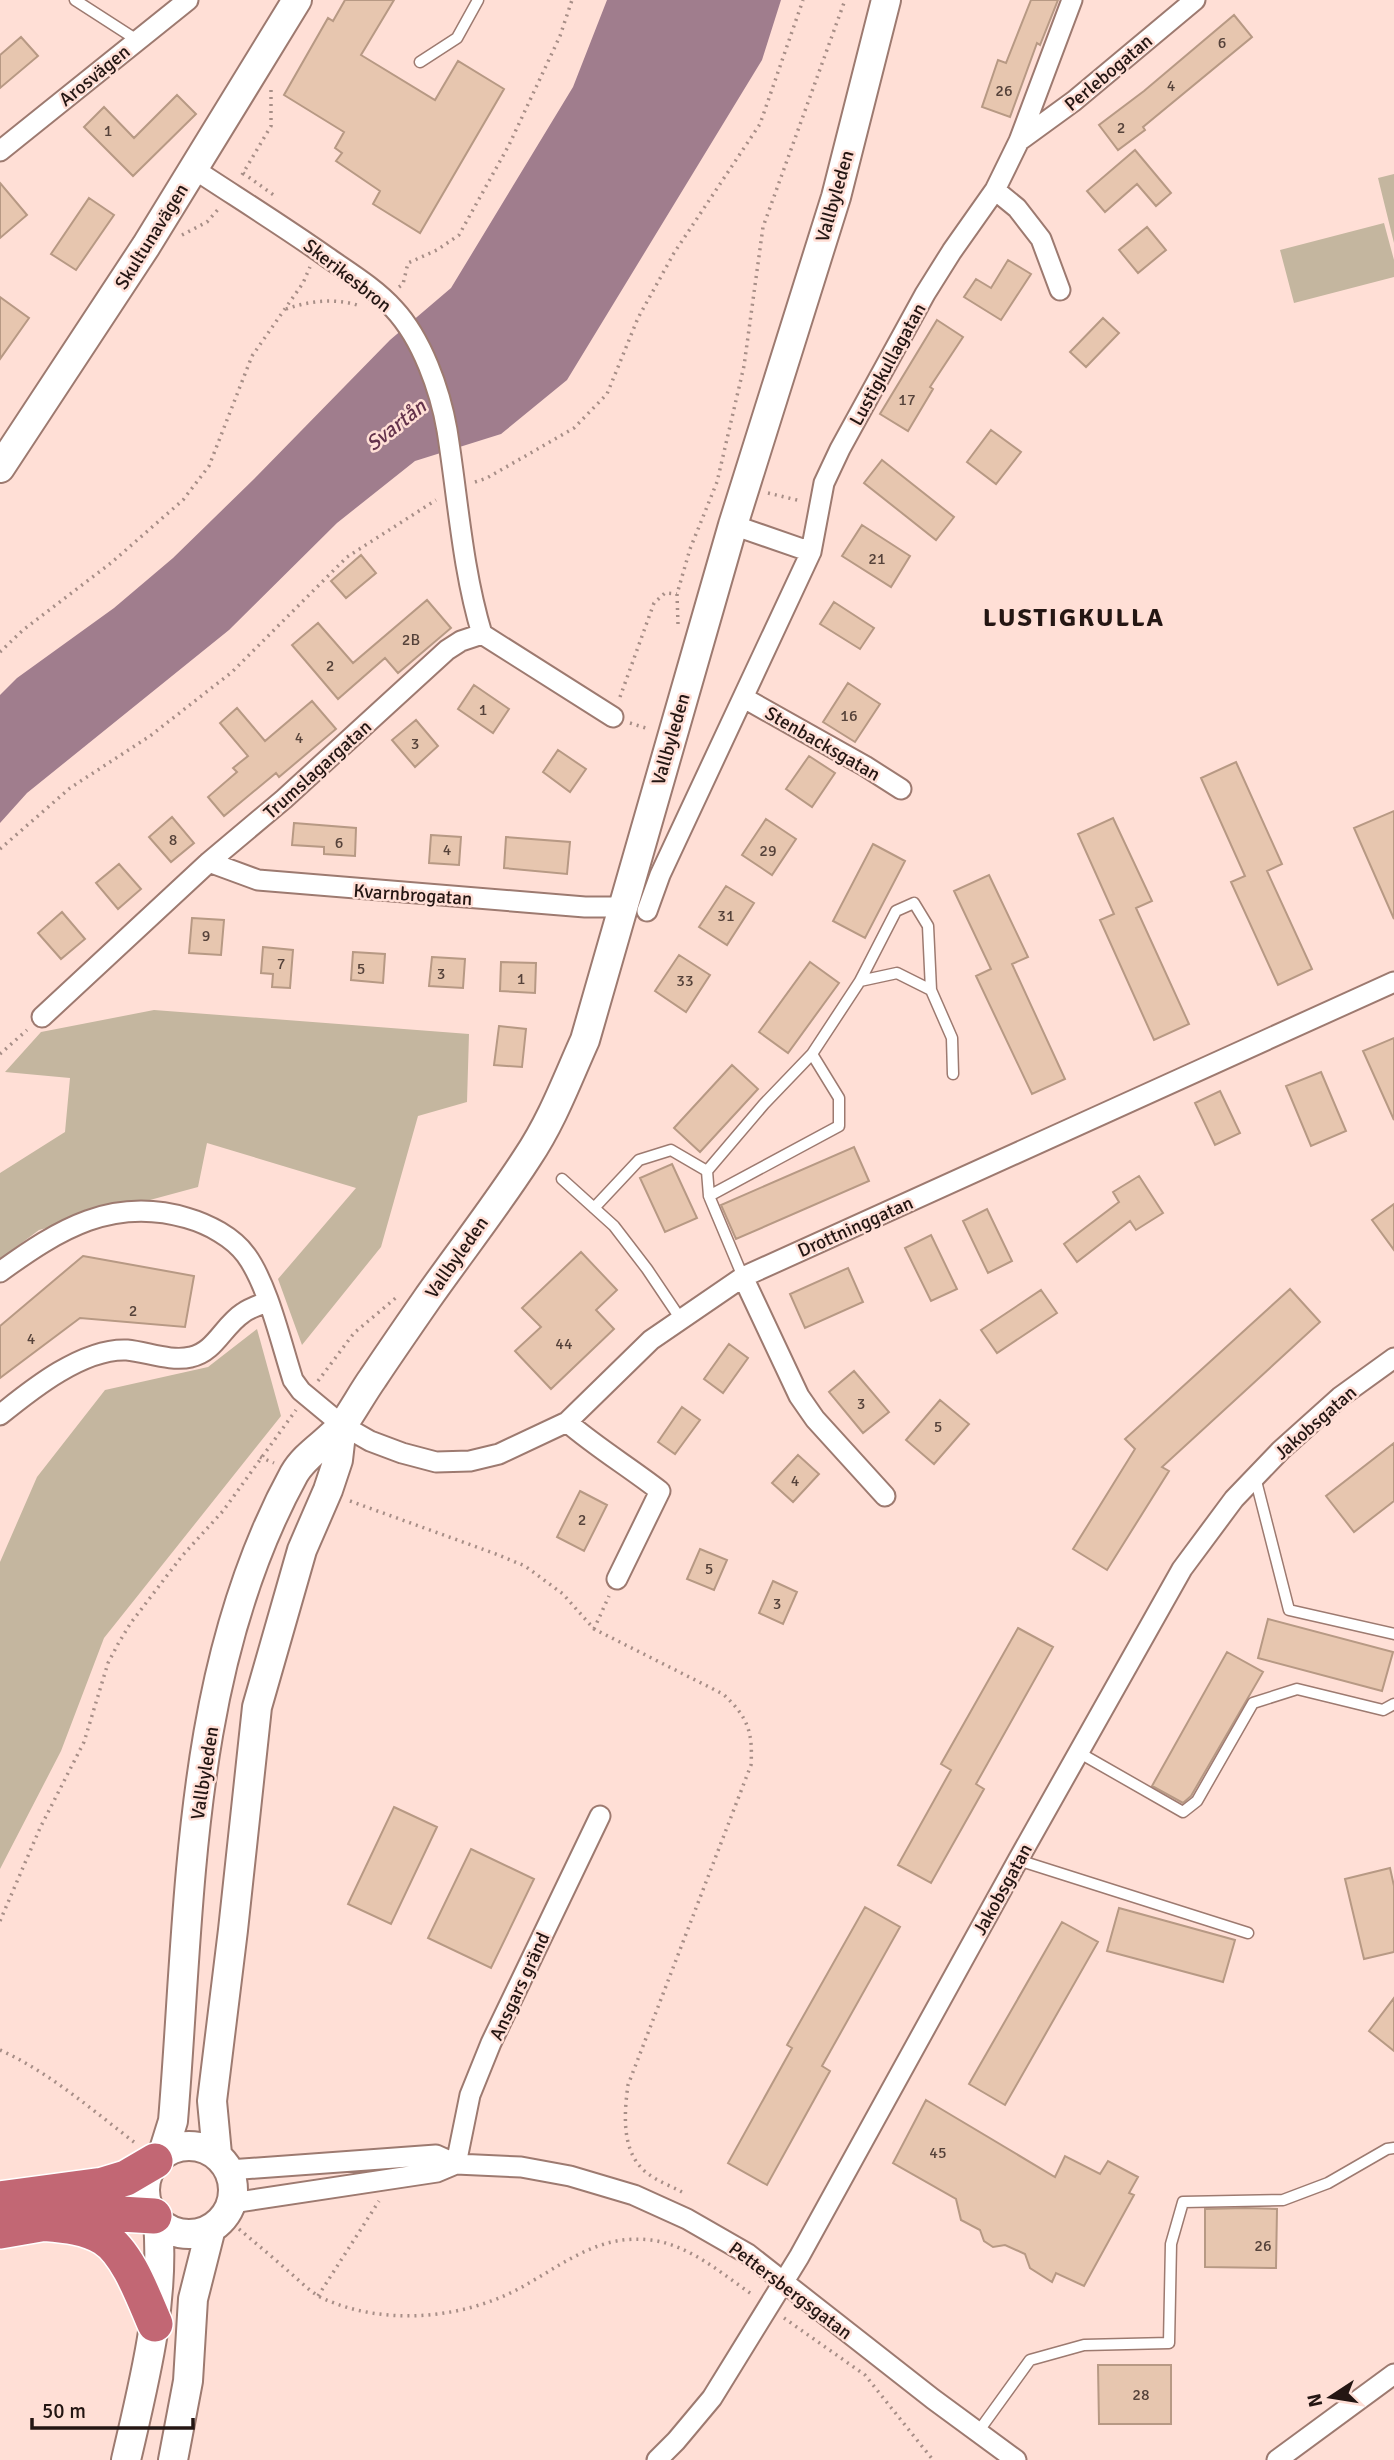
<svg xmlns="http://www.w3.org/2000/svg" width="1394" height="2460" font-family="Signika,sans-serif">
  <rect width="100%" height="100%" fill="#ffdfd6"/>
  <path fill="#c4b69f" d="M1394,174v69l-16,-65z
    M1384,223l10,37v17l-100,26 -14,-53z
    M154,1010l315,24 -2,68 -49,14 -37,131 -79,98 -24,-66 78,-91 -149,-45 -9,44 -159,43 -39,29v-86l65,-41 5,-54 -65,-6 36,-40z
    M257,1329l24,87 -177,222 -43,113 -61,118v-307l37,-85 68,-87 103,-23z"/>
  <path fill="#a07d8d" d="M607,0h174l-19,60 -195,320 -66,54 -86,27 -78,62 -108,107 -202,163 -27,30v-128l17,-17 97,-70 59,-50 81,-79 136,-139 61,-52 122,-201z"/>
  <path fill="#e7c6af" stroke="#b79984" stroke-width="2" d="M345,0h49l-33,55 74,45 23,-39 46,28 -84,144 -47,-29 7,-13 -44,-30 6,-8 -7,-5 9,-16 -60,-37 44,-77 5,3z
    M1031,0h27l-18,45 -3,-2 -27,74 -28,-10 16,-47 8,3z
    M1234,15l18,22 -109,90 2,3 -27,20 -19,-25 45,-34z
    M21,37l17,19 -38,32v-33z
    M177,95l19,19 -63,62 -49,-49 20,-20 30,31z
    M1135,150l36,43 -15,13 -19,-22 -32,28 -18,-21z
    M0,183l27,32 -27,23z
    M89,198l25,17 -38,55 -25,-16z
    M1147,227l19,23 -28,23 -19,-23z
    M1008,260l23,14 -30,46 -37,-23 12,-18 15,9z
    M0,297l29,21 -29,41z
    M1103,318l16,15 -33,34 -16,-15z
    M937,320l26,17 -33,50 3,2 -25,42 -28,-17z
    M991,430l30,22 -25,32 -29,-22z
    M882,460l72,57 -18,23 -72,-57z
    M862,525l48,31 -19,31 -49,-31z
    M361,555l15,18 -30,25 -15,-17z
    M427,600l24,28 -53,45 -13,-15 -47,41 -46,-54 26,-22 35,40z
    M834,602l40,26 -14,21 -40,-25z
    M848,683l32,21 -25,38 -32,-20z
    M474,685l35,24 -16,24 -35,-24z
    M312,701l24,28 -57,48 -3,-4 -52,43 -16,-19 29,-25 -4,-4 15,-12 -28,-33 17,-15 28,33z
    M416,720l22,26 -23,21 -23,-27z
    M558,750l28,19 -16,23 -27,-20z
    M809,756l26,17 -23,34 -26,-18z
    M1236,762l46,102 -15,7 45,98 -34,16 -47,-103 14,-6 -44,-98z
    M1394,811v108l-40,-91z
    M172,817l22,26 -23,19 -22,-25z
    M1113,818l39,83 -16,7 53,116 -35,16 -54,-120 14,-6 -36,-80z
    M766,819l30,20 -24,36 -30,-20z
    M294,823l62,5 -1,28 -31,-2v-7l-32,-2z
    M431,835l30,2 -2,28 -30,-2z
    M506,837l64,5 -3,32 -63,-6z
    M873,844l32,17 -40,77 -32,-17z
    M119,864l22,25 -23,20 -22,-26z
    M989,875l39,82 -16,7 53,115 -33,15 -56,-118 15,-7 -37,-78z
    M726,886l28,17 -27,42 -28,-18z
    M62,912l23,27 -24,20 -23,-26z
    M192,918l32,2 -3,35 -32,-2z
    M263,947l30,3 -3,38 -18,-1 1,-13 -12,-1z
    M353,952l32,2 -2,29 -32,-3z
    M679,955l31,20 -24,37 -31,-21z
    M432,957l33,2 -2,29 -34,-2z
    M501,962l35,1 -1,30 -35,-2z
    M810,962l29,21 -51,70 -29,-21z
    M499,1026l27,3 -4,38 -28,-2z
    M1394,1038v82l-31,-69z
    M732,1065l26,24 -58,63 -26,-24z
    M1321,1072l25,59 -35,15 -25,-60z
    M1220,1091l20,42 -25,12 -20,-42z
    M854,1147l15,34 -133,58 -15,-34z
    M672,1164l25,54 -32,14 -25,-54z
    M1139,1176l24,37 -27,17 -6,-9 -53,41 -13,-18 55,-42 -6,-10z
    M1394,1204v46l-22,-30z
    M987,1209l25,52 -24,12 -25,-52z
    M931,1235l26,54 -26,12 -26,-53z
    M581,1252l36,38 -21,20 18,19 -63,60 -36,-38 26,-24 -19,-19z
    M83,1256l111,20 -9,51 -105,-9 -80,60v-52z
    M848,1268l15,34 -58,26 -15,-34z
    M1290,1289l30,33 -158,145 7,4 -62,99 -34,-21 62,-100 -10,-10z
    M1041,1290l16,23 -60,40 -16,-23z
    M729,1344l19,14 -25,35 -19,-14z
    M854,1371l35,41 -26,21 -34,-41z
    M940,1400l29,24 -35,40 -28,-24z
    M682,1407l18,13 -25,34 -17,-12z
    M1394,1443v58l-40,31 -28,-36z
    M798,1455l21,19 -26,28 -21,-19z
    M580,1491l27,14 -23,46 -27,-14z
    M700,1549l27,11 -13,30 -27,-11z
    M773,1581l24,11 -14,32 -24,-11z
    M1268,1619l125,33 -11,39 -124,-33z
    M1018,1628l35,19 -77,137 8,5 -53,94 -33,-18 53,-95 -10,-6z
    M1227,1652l36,20 -72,124 -8,7 -31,-17z
    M394,1807l43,20 -46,97 -43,-20z
    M471,1849l63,30 -43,89 -63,-30z
    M1390,1868l4,18v66l-30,7 -19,-80z
    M865,1907l35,20 -78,139 8,5 -63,114 -39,-22 64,-115 -5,-3z
    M1119,1908l116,32 -12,42 -116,-31z
    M1062,1922l36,20 -93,163 -36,-21z
    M1394,1998v53l-25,-20z
    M926,2100l129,77 10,-21 35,18 8,-13 30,16 -9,16 5,2 -50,91 -28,-13 -4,9 -22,-14 -5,-14 -20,-9 -12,2 -9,-6 -4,-11 -19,-10 -5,-21 -63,-36z
    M1245,2208l32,1 -1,59 -71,-1v-58z
    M1098,2365h73v59h-72z"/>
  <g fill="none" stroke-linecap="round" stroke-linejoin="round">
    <g stroke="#9d7a70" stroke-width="13">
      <path id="lane" d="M75,0l62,40
        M420,62l37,-24 21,-38
        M860,981l36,-70 18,-8 14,23 3,64
        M812,1054l48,-73 37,-8 34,17 21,48 1,36
        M562,1179l52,47 33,43 33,49
        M709,1196l-2,-25 57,-67 48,-50 27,44v28l-130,70 34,81
        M594,1208l45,-48 32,-10 36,21
        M1255,1477l34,133 105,24
        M1078,1752l105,60 14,-11 56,-98 44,-14 86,21 11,-6
        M1018,1860l230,73
        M978,2432l52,-72 54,-15 85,-2 2,-99 12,-42 100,-2 45,-17 59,-34 7,-1"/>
    </g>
    <g stroke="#9d7a70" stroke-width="23">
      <path id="street" d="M1019,141l55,-40 121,-101
        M0,151l188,-151
        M194,169c44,29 89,57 133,88 23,16 48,31 67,52 28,30 46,81 53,121 11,68 15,138 35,204
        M995,190l22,18 24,31 19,51
        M733,525l78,27
        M744,698l121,68 36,23
        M209,862l49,18 327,27h36
        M647,911l13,-36 151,-323 13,-69 16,-34 85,-155 27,-43 43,-61 24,-49 53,-141
        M42,1017l167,-155 75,-63 163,-149 14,-9 21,-7 131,83
        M0,1272c59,-43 113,-76 187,-54 21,6 46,19 59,37 22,30 35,88 47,125l8,11 41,34 28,16 32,12 34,9 34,-1 29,-7 68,-32 84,-82 92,-63 651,-295
        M743,1277l56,119 16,23 70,77
        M0,1415c32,-26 83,-67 127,-65 20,2 44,12 64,7 24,-5 32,-31 52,-44 7,-5 16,-8 24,-11
        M567,1422c29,25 62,45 93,69l-43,88
        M456,2164l14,-69 21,-52 109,-227
        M229,2170l207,-15 20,9 65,3 49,9 64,19 53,24 61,35 185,145 83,61
        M232,2203l205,-31 19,-8
        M657,2460l19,-19 36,-43 87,-141 219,-397 164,-291 52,-70 47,-49 59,-53 54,-39
        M1277,2460l117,-86"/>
    </g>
    <g stroke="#9d7a70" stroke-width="32">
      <path id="secondary" d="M0,468l146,-222 151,-246
        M145 2190a44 44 0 1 1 88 0a44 44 0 1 1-88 0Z
        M163,2153l10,-32c18,-217 13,-450 121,-647 12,-21 35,-32 50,-51 10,-14 19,-31 29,-45 18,-27 36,-53 54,-79 33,-47 69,-93 100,-141 25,-37 40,-78 58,-118l148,-515 103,-328 50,-197
        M217,2154l-5,-53 21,-171 24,-223 45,-157 26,-60 10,-30 4,-35
        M126,2460c18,-78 39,-157 32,-238
        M173,2460l15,-79 5,-82 18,-71"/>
    </g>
    <g stroke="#fff" stroke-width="38">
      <path id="highway" d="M0,2199l103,-14 23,-7 29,-17
        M39,2223c22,2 46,3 65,15 24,15 40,61 51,86
        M0,2231l104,-18 50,3"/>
    </g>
    <path stroke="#a78e87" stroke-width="3.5" stroke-dasharray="2 5" stroke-linecap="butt" d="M243,173l32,23
      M242,175l29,-49v-37
      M182,235l25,-13 13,-15
      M399,287l4,-3 5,-21 29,-13 22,-15 50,-90 51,-109 12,-36
      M286,309c23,-8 48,-11 71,-4
      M475,482l12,-4 87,-50 33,-34 31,-76 36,-65 86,-129 43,-124
      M768,493l33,8
      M678,624l-1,-30 13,-45 27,-67 27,-116 19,-139 82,-227
      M0,652l23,-22 88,-67 72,-63 26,-34 43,-110 51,-73 7,-16
      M620,697l34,-94 11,-10 12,1
      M630,723l19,6
      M0,849l70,-61 80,-52 82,-64 115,-115 89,-57
      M0,1054l27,-24
      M318,1381l36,-48 44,-37
      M260,1457l14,6
      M350,1501l146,53 29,12 38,28 31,35 129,65c25,23 30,38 28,71l-123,320c-4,29 -7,68 19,88 10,8 24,13 35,19
      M594,1629l15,-33
      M0,1921l40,-93 44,-86 24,-79 10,-19 12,-20 52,-68 41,-45 73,-101
      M0,2050c49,22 91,59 134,92
      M239,2229c19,16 38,32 56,48 8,7 16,15 25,20 65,31 149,22 209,-14 40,-23 73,-49 122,-43 39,5 71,34 102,55
      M318,2296l61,-95
      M784,2318l81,57 68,85"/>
    <use href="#lane" stroke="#fff" stroke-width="10"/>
    <use href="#street" stroke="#fff" stroke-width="19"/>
    <use href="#secondary" stroke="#fff" stroke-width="28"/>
    <use href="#highway" stroke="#c26774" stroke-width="35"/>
  </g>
  <g text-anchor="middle" stroke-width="5" stroke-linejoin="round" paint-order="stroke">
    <g font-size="16" fill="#55423a">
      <text x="1222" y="48">6</text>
      <text x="1171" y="91">4</text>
      <text x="1004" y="96">26</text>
      <text x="1121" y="133">2</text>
      <text x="108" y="136">1</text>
      <text x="907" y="405">17</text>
      <text x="877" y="564">21</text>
      <text x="411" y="645">2B</text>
      <text x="330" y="671">2</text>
      <text x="483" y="715">1</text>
      <text x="849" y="721">16</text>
      <text x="299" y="743">4</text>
      <text x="415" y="749">3</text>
      <text x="173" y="845">8</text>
      <text x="339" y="848">6</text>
      <text x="447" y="855">4</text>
      <text x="768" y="856">29</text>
      <text x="726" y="921">31</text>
      <text x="206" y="941">9</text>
      <text x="281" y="969">7</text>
      <text x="361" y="974">5</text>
      <text x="441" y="979">3</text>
      <text x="521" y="984">1</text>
      <text x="685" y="986">33</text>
      <text x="133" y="1316">2</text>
      <text x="31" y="1344">4</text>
      <text x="564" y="1349">44</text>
      <text x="861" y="1409">3</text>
      <text x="938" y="1432">5</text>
      <text x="795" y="1486">4</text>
      <text x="582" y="1525">2</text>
      <text x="709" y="1574">5</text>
      <text x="777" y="1609">3</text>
      <text x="938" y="2158">45</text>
      <text x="1263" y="2251">26</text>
      <text x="1141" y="2400">28</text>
    </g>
    <g font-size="19" fill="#241613" stroke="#ffdfd6">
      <text transform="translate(1108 72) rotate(-40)" y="7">Perlebogatan</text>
      <text transform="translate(94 75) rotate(-39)" y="7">Arosvägen</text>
      <text transform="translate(834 196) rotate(-74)" y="7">Vallbyleden</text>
      <text transform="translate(151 236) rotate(-58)" y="7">Skultunavägen</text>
      <text transform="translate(348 275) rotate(38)" y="7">Skerikesbron</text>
      <text transform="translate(887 364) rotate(-61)" y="7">Lustigkullagatan</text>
      <text transform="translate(670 739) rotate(-74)" y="7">Vallbyleden</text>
      <text transform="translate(823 743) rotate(30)" y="7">Stenbacksgatan</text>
      <text transform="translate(317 769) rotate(-42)" y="7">Trumslagargatan</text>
      <text transform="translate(413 894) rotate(4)" y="7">Kvarnbrogatan</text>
      <text transform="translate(855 1226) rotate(-24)" y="7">Drottninggatan</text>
      <text transform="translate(456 1257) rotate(-55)" y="7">Vallbyleden</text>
      <text transform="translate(1315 1422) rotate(-41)" y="7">Jakobsgatan</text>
      <text transform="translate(204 1773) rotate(-81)" y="7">Vallbyleden</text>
      <text transform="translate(1002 1889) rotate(-61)" y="7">Jakobsgatan</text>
      <text transform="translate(519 1986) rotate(-65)" y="7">Ansgars gränd</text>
      <text transform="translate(791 2290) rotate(37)" y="7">Pettersbergsgatan</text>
    </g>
    <g font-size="21" font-style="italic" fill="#63324b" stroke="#ffdfd6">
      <text transform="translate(396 425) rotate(-38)" y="7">Svartån</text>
    </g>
    <g font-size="26" font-weight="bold" letter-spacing="2" fill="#241613" stroke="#ffdfd6">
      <text x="1074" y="626">LUSTIGKULLA</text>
    </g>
  </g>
  <g transform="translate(1331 2397) rotate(258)" stroke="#ffdfd6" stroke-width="5" paint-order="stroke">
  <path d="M0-5L12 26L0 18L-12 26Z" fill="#241613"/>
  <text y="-10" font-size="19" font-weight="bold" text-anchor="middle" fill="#241613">N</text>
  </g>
  <path d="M32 2418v10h161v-10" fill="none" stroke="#241613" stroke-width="3.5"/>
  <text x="42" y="2418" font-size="21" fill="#241613" stroke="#ffdfd6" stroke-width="5" paint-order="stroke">50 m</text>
</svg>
